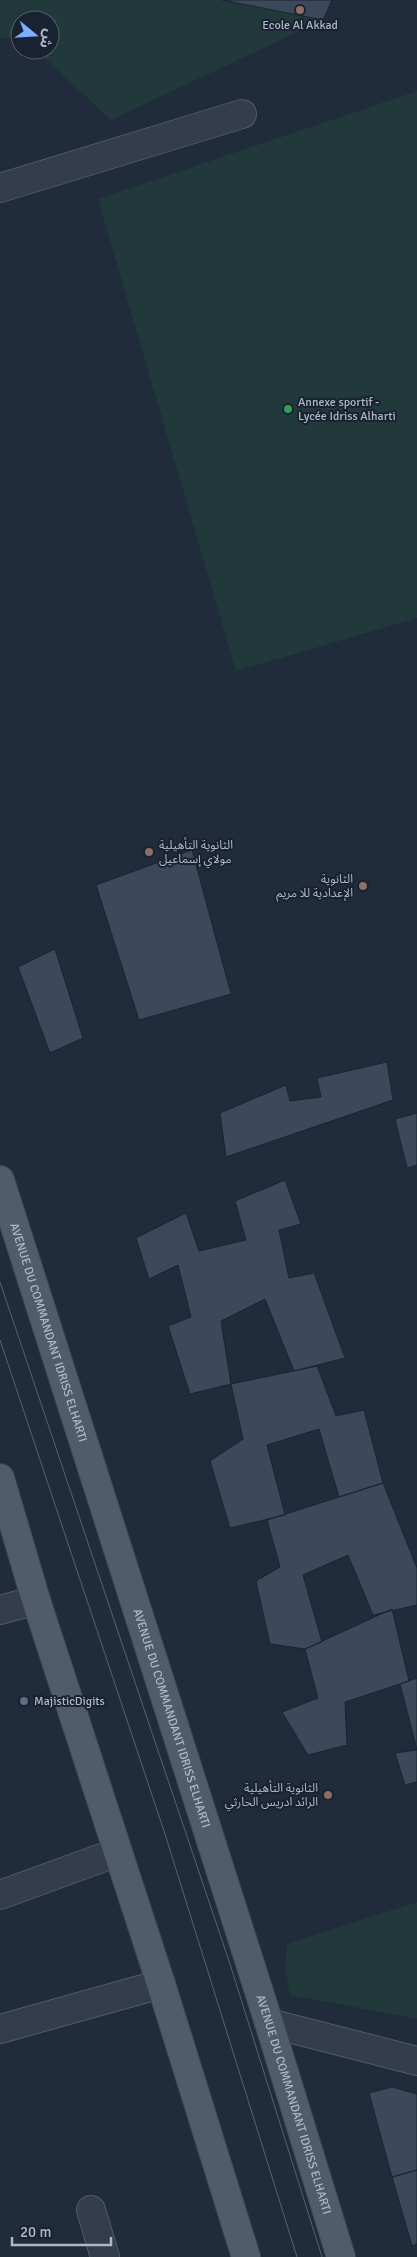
<svg xmlns="http://www.w3.org/2000/svg" width="417" height="2257" font-family="Signika,'Noto Sans Arabic',sans-serif">
  <rect width="100%" height="100%" fill="#202b3b"/>
  <path fill="#22393c" d="M0,0h231l92,20 -212,100 -75,-70h14v-30h-30v16l-20,3z
    M417,91v527l-181,53 -138,-472z
    M417,1902v117l-127,-24 -5,-28 2,-23z"/>
  <path fill="#3b495b" stroke="#1b2432" d="M222,0h110l-9,20z
    M192,850l39,144 -92,26 -43,-135z
    M55,949l28,89 -33,15 -32,-86z
    M387,1062l6,38 -167,57 -6,-44 66,-28 4,16 31,-4 -4,-19z
    M417,1113v52l-10,3 -12,-49z
    M285,1180l16,44 -22,6 10,48 25,-5 31,85 -51,13 -29,-72 -44,22 10,63 -41,10 -22,-68 23,-9 -13,-52 -29,14 -13,-41 50,-25 13,38 47,-11 -11,-39z
    M317,1366l19,50 28,-6 19,73 -44,14 -20,-68 -52,16 18,70 -55,13 -20,-67 33,-22 -12,-55z
    M383,1483l34,85v37l-44,10 -25,-60 -45,20 19,67 -17,7 -35,-5 -14,-63 24,-14 -13,-47z
    M392,1609l17,72 -64,21 2,43 -39,10 -26,-43 36,-14 -13,-49z
    M417,1678v72l-17,-66z
    M417,1750v32l-12,3 -10,-32z
    M392,2087l25,7v76l-25,7 -23,-84z
    M417,2170v74l-5,2 -20,-69z"/>
  <g fill="none" stroke-linecap="round" stroke-linejoin="round">
    <g stroke="#515b69" stroke-width="30">
      <path id="minor" d="M0,188l242,-74
        M0,1610l36,-10
        M0,1895l118,-43
        M269,2023l148,38
        M0,2029l161,-45
        M91,2210l14,47"/>
    </g>
    <g stroke="#3d4654" stroke-width="30">
      <g id="major">
        <path id="s1" d="M0,1180l269,843 72,234"/>
        <path d="M0,1478l36,122 125,384 85,273"/>
      </g>
    </g>
    <use href="#minor" stroke="#343d4b" stroke-width="28"/>
    <use href="#major" stroke="#515c6b" stroke-width="28"/>
    <path stroke="#556173" stroke-width="1" d="M0,1282l229,679 93,296
      M0,1340l165,494 132,423"/>
  </g>
  <g fill="#8d6e63" stroke="#192230" stroke-width="2">
    <circle cx="300" cy="10" r="5"/>
    <circle cx="149" cy="852" r="5"/>
    <circle cx="363" cy="886" r="5"/>
    <circle cx="328" cy="1795" r="5"/>
  </g>
  <circle fill="#2e9e5b" stroke="#192230" stroke-width="2" cx="288" cy="409" r="5"/>
  <circle fill="#5c6f8a" stroke="#192230" stroke-width="2" cx="24" cy="1701" r="5"/>
  <g text-anchor="middle" stroke-width="4" stroke-linejoin="round" paint-order="stroke">
    <g font-size="12" fill="#aeb8c7" stroke="#192230" text-anchor="start">
      <text x="300" y="29" text-anchor="middle">Ecole Al Akkad</text>
      <text x="298" y="406">Annexe sportif -<tspan x="298" dy="14">Lycée Idriss Alharti</tspan></text>
      <text x="159" y="849">الثانوية التأهيلية<tspan x="159" dy="14">مولاي إسماعيل</tspan></text>
      <text x="353" y="883" text-anchor="end">الثانوية<tspan x="353" dy="14">الإعدادية للا مريم</tspan></text>
      <text x="34" y="1705">MajisticDigits</text>
      <text x="318" y="1792" text-anchor="end">الثانوية التأهيلية<tspan x="318" dy="14">الرائد ادريس الحارثي</tspan></text>
    </g>
    <g font-size="12" fill="#aeb8c7" stroke="#192230">
      <text dy="4" stroke="none"><textPath href="#s1" startOffset="160">AVENUE DU COMMANDANT IDRISS ELHARTI</textPath></text>
      <text dy="4" stroke="none"><textPath href="#s1" startOffset="565">AVENUE DU COMMANDANT IDRISS ELHARTI</textPath></text>
      <text dy="4" stroke="none"><textPath href="#s1" startOffset="970">AVENUE DU COMMANDANT IDRISS ELHARTI</textPath></text>
    </g>
  </g>
  <g transform="translate(35 35) rotate(108)"><circle r="24" fill="#192230" stroke="#555e6c"/>
  <path d="M0-4L9 19L0 12L-9 19Z" fill="#7cadff"/>
  <text y="-8" font-size="14" font-weight="bold" text-anchor="middle" fill="#aeb8c7">ش</text>
  </g>
  <path d="M12 2237v8h99v-8" fill="none" stroke="#aeb8c7" stroke-width="2.5"/>
  <text x="20" y="2237" font-size="15" fill="#aeb8c7" stroke="#192230" stroke-width="4" paint-order="stroke">20 m</text>
</svg>
